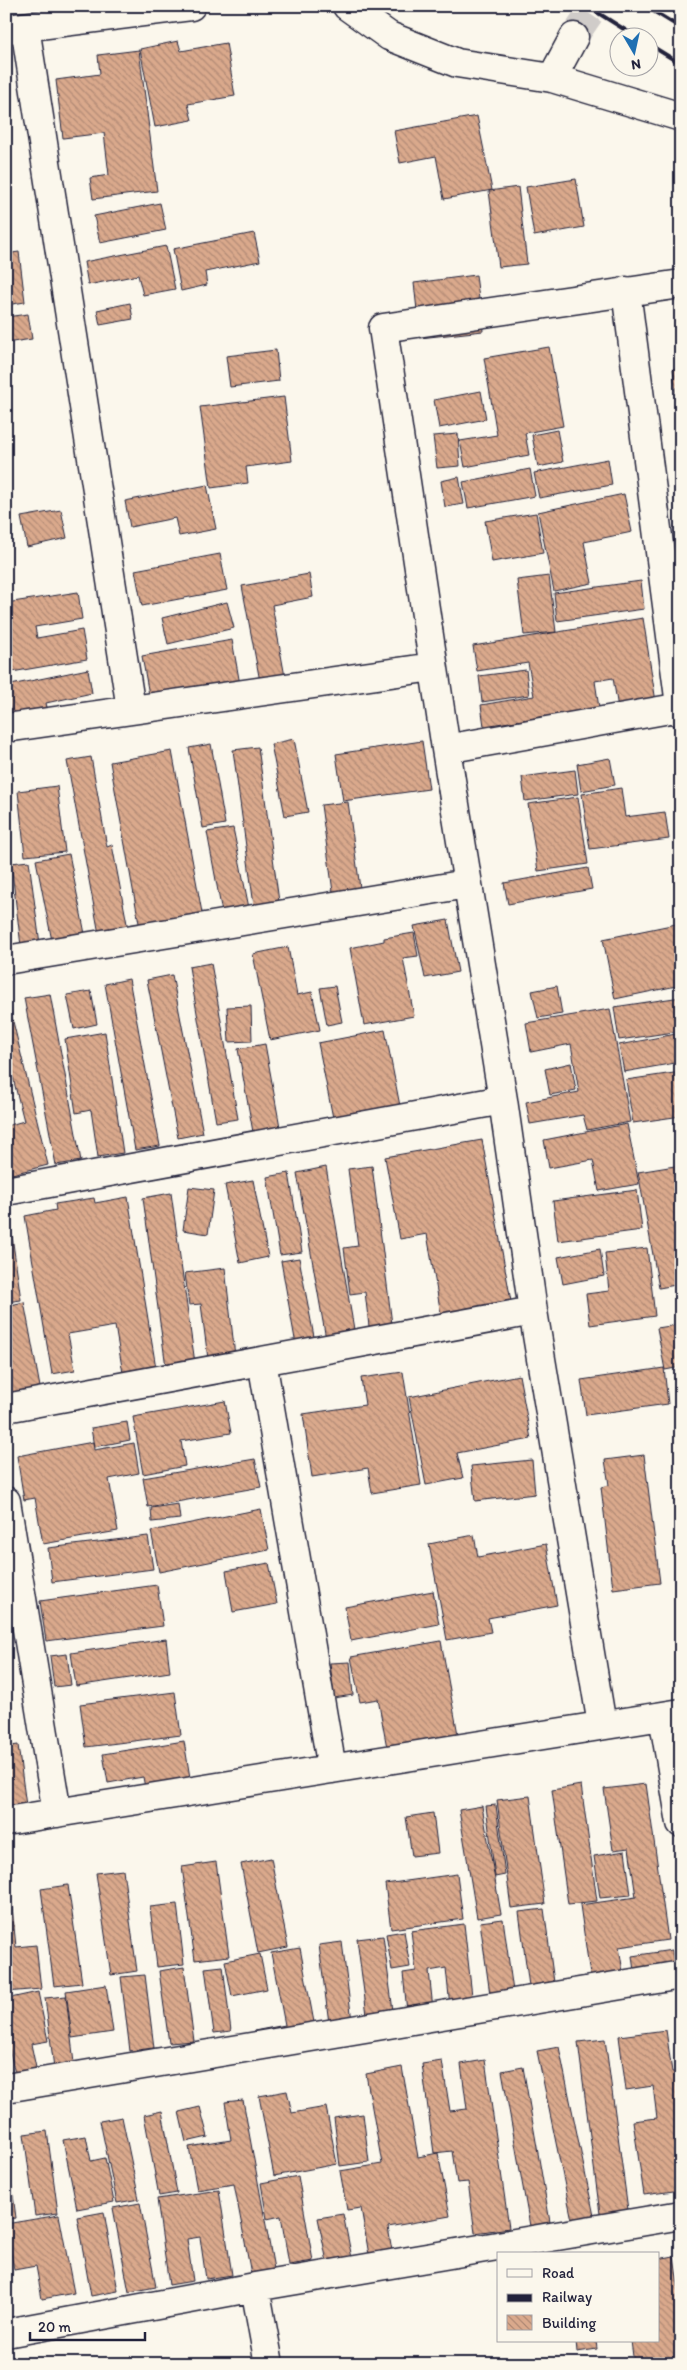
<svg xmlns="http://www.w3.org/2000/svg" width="687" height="2370" font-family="Itim,sans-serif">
  <defs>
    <pattern id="building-back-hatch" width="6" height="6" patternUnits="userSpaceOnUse" patternTransform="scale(1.25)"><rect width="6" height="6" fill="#daa98c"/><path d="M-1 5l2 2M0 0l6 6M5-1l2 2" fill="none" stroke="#b08974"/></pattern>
  </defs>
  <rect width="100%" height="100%" fill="#fbf7ec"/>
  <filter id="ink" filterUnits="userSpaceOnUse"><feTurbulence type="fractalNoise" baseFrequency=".02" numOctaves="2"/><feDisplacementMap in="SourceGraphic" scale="10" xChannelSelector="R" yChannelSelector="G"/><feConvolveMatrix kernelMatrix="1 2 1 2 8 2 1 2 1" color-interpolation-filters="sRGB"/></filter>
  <g filter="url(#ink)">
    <path fill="url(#building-back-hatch)" stroke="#22223b" d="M178,41l3,10 45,-8 9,53 -47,8 4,16 -37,7 -15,-78z
      M139,50l18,141 -64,8 -3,-21 19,-3 -5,-42 -41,5 -7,-58 44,-6 -2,-19z
      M477,116l15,74 -48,9 -8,-43 -36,7 -6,-32z
      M576,179l8,48 -50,9 -8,-49z
      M518,187l9,77 -28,3 -10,-76z
      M160,203l6,27 -66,13 -6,-27z
      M254,233l6,28 -55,11 2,13 -26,6 -8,-42z
      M166,246l9,43 -32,6 -5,-20 -50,10 -4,-23z
      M19,252l6,50 -19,3v-51z
      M476,275l7,56 -63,7 -6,-55z
      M130,303l3,16 -33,6 -3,-15z
      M28,314l4,25 -26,4v-26z
      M549,347l14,79 -38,7 4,22 -64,12 -5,-26 37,-6 -13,-77z
      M276,350l3,31 -49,6 -4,-31z
      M681,368v28h-5l-3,-27z
      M481,391l5,28 -47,9 -5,-28z
      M284,397l8,64 -46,6 2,16 -37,5 -11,-81z
      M557,430l6,32 -25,5 -6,-32z
      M458,434l2,32 -23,2 -4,-32z
      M608,459l4,26 -73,13 -5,-25z
      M530,469l5,27 -67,12 -5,-26z
      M459,477l5,27 -19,3 -4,-26z
      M207,485l9,44 -37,7 -4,-18 -45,9 -5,-26z
      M624,494l8,38 -48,10 8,41 -38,8 -16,-79z
      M61,510l6,28 -40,9 -6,-30z
      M536,513l7,40 -51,9 -7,-41z
      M220,554l7,36 -85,16 -7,-36z
      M309,574l4,23 -41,8 15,83 -25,4 -20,-106z
      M549,576l7,56 -32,3 -7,-55z
      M641,581l3,28 -87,12 -3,-28z
      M78,592l4,27 -47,8 2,11 45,-8 5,29 -81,14v-70z
      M227,602l7,26 -66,16 -6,-26z
      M643,618l13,84 -38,6 -5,-30 -18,3 4,27 -115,18 -3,-21 53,-9 -6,-33 -51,8 -4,-25z
      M232,640l9,50 -90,16 -9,-50z
      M88,669l4,24 -46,10 4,17 -36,6 -8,-40z
      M526,670l3,25 -47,7 -3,-26z
      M294,739l14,73 -23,4 -14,-72z
      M422,741l7,48 -86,12 -7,-47z
      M211,744l14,80 -22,4 -14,-80z
      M258,747l22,162 -25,4 -22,-163z
      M172,751l31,167 -62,16 -31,-172z
      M91,757l16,90 5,-2 16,84 -29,5 -32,-173z
      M610,758l5,27 -34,6 -4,-27z
      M575,770l3,24 -53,7 -3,-24z
      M57,786l8,66 -40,4 -7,-65z
      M621,788l4,29 40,-5 4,27 -79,10 -8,-55z
      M578,797l10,67 -50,7 -10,-67z
      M348,802l13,93 -27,4 -13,-94z
      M233,828l17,85 -27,5 -16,-86z
      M69,854l17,85 -33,7 -17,-86z
      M29,861l11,83 -19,2 -10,-83z
      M588,868l4,21 -84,15 -4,-21z
      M448,920l10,52 -33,6 -11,-52z
      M681,923v62l-66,14 -12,-60z
      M414,933l4,23 -15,2 11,58 -50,9 -14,-77 34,-7v-3z
      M288,947l9,48 15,-3 8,38 -50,10 -17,-86z
      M211,963l27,156 -22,3 -27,-155z
      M172,975l31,158 -25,5 -31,-158z
      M129,979l31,167 -25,4 -30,-166z
      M335,986l7,36 -15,3 -7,-37z
      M557,986l5,28 -24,4 -6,-27z
      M91,991l6,33 -23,5 -7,-34z
      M50,994l31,167 -25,4 -32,-167z
      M681,997v34l-62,9 -5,-33z
      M6,1001h2l40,164 -36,9 -6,-24v-24l18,-5 -12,-47 -6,2z
      M251,1006l1,35 -23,1 -2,-35z
      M610,1009l20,113 -43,8 -4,-15 -53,9 -4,-22 53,-10 -8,-48 -40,8 -5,-29z
      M385,1030l15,76 -67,12 -15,-75z
      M105,1032l18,121 -25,4 -7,-47 -15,3 -11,-74z
      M681,1033v29l-57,10 -5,-27z
      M265,1044l15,83 -27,5 -15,-83z
      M571,1063l5,27 -26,5 -5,-26z
      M681,1072v44l-48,7 -7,-43z
      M627,1124l12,60 -40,7 -6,-31 -44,8 -5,-28z
      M482,1140l30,167 -70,13 -15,-86 -27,5 -15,-82z
      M681,1165v119l-22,4 -21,-116z
      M372,1166l21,166 -23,3 -5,-43 -15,2 -6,-46 14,-2 -10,-77z
      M326,1167l29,168 -29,4 -29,-166z
      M289,1173l13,79 -22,3 -13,-78z
      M253,1180l15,77 -28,6 -15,-78z
      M189,1187l25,3 -6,44 -25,-4z
      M637,1190l5,40 -84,11 -5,-40z
      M171,1193l24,170 -29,4 -23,-169z
      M128,1197l28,171 -33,5 -8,-47 -47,8 7,36 -23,4 -27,-158 31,-6 -1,-6 39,-6 1,5z
      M11,1229l10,71 -15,2v-72z
      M647,1248l8,68 -65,9 -4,-31 23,-3 -4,-38z
      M600,1249l4,27 -41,8 -5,-27z
      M299,1258l16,84 -19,3 -15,-84z
      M225,1268l10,88 -27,3 -7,-55 -12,1 -4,-32z
      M24,1302l16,85 -29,6 -5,-27v-60z
      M677,1325l4,20v22l-16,3 -8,-42z
      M664,1368l4,36 -82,11 -5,-35z
      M403,1372l18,113 -49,8 -4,-25 -56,9 -9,-63 62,-9 -4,-27z
      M519,1375l12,64 -74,14 6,25 -37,7 -17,-88z
      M225,1401l6,32 -50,8 4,25 -42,8 -10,-57z
      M127,1422l3,18 -36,7 -3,-19z
      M93,1442l1,8 40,-7 5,30 -30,6 9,52 -75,13 -8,-46 -11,2 -7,-44z
      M644,1455l16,128 -47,6 -12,-102 8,-2 -4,-25z
      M255,1459l6,28 -113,20 -5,-29z
      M532,1460l3,34 -60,7 -4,-35z
      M178,1504l2,15 -28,3 -1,-14z
      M261,1509l8,41 -110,22 -8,-41z
      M474,1535l4,22 68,-13 11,61 -69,13 3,14 -44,8 -18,-96z
      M148,1536l5,33 -101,13 -4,-34z
      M269,1563l8,41 -44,8 -7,-41z
      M157,1585l6,41 -117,15 -6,-40z
      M433,1591l6,33 -88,17 -6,-34z
      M166,1639l4,33 -94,14 -5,-33z
      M441,1641l20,110 -71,13 -12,-65 -18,3 -9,-45z
      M67,1654l4,31 -17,2 -4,-31z
      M350,1662l3,33 -19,3 -4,-35z
      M175,1692l6,43 -95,12 -6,-43z
      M184,1741l9,55 -45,8 -5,-27 -35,6 -5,-29z
      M18,1745l10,76 -22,3v-77z
      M646,1784l22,156 -49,7 7,44 -33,5 -13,-91 56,-8 -7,-49 -16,2 -9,-61z
      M581,1785l16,116 -29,3 -16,-114z
      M530,1796l15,108 -34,4 -14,-108z
      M496,1805l9,70 -10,2 -9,-71z
      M482,1806l19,108 -24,4 -18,-108z
      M433,1813l5,40 -26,3 -6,-39z
      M625,1851l6,44 -31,3 -6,-42z
      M271,1858l17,89 -30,6 -17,-89z
      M216,1862l13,94 -34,4 -13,-93z
      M123,1870l14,101 -26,4 -15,-102z
      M457,1874l6,45 -72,10 -6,-45z
      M68,1885l14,98 -28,3 -13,-97z
      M6,1886h4l6,61 20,-2 5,44 -35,3z
      M177,1904l7,60 -27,3 -7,-60z
      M544,1909l12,88 -25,4 -12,-89z
      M503,1919l12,87 -23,3 -12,-87z
      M464,1924l10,90 -23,2 -5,-48 -17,3 5,47 -26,3 -5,-48 13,-2 -5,-40z
      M404,1931l6,36 -18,3 -6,-36z
      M383,1936l12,90 -26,4 -12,-91z
      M342,1942l11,87 -23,2 -11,-86z
      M300,1948l16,85 -59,11 -3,-13 31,-6 -14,-72z
      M672,1950l4,31 -40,5 -4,-30z
      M260,1954l7,35 -35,7 -7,-35z
      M223,1966l8,65 -17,2 -9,-65z
      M184,1967l10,74 -25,2 -10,-72z
      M145,1975l9,73 -24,3 -9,-74z
      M106,1985l7,47 -41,6 -6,-47z
      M38,1992l10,49 -17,3 8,38 -21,5 -12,-52v-36z
      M66,1996l10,84 -20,3 -11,-85z
      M666,2030l6,42 9,-1v119l-37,5 -11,-74 24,-3 -4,-32 -27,4 -7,-54z
      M605,2039l23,171 -28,4 -22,-172z
      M559,2047l35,169 -22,4 -35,-169z
      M485,2060l24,168 -34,5 -7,-51 -11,1 -5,-32 -18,2 -12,-89 20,-3 8,50 17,-2 -6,-45z
      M402,2067l16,90 20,-4 12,63 -62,11 4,24 -23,4 -8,-47 -14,2 -7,-39 42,-7 -16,-90z
      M523,2067l27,155 -20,4 -28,-155z
      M287,2091l5,22 34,-6 11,57 -63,12 -15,-80z
      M243,2100l31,169 -23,5 -17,-90 -37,6 -8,-43 42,-7 -6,-38z
      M200,2107l8,30 -22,5 -7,-30z
      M162,2111l15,82 -18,3 -15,-81z
      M363,2114l6,48 -29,4 -6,-48z
      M122,2117l17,82 -22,4 -17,-82z
      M47,2131l11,82 -23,3 -11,-82z
      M86,2136l5,25 14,-3 9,44 -37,7 -14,-69z
      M6,2142l10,76 -10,1z
      M298,2176l15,85 -24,4 -8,-49 -14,3 -6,-36z
      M219,2190l13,85 -26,4 -6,-42 -13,2 6,42 -24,4 -12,-86z
      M140,2203l16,84 -27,5 -16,-84z
      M104,2212l14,79 -27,5 -14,-79z
      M343,2214l9,44 -25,4 -9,-44z
      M59,2215l15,78 -32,6 -6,-33 -22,4 -8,-46z
      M674,2256l7,52v56h-47l-3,-23h27v-82z
      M576,2341h20l1,8 -20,3z
      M25,2357l1,7h-20v-5z"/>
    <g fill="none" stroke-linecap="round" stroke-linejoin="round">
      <path stroke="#d0ccc9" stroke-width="28" stroke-dasharray="28 14" stroke-linecap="butt" d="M574,37l21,-31"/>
      <g stroke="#22223b" stroke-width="31">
        <path id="minor" d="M347,6l42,30 68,27 95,15 129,39
          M25,27l106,682
          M7,29l184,-23
          M552,78l22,-41
          M626,291l55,422
          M6,728l427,-61
          M446,749l235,-42
          M6,960l461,-76
          M6,1191l497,-91
          M262,1361l70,408
          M6,1408l527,-97
          M6,1501l51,312
          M663,1716l18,107
          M602,1725l-69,-414 -30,-211 -57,-351 -63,-421 298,-44
          M6,1821l675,-108
          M6,2088l675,-113
          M255,2287l14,77
          M6,2333l249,-46 426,-72"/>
      </g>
      <use href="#minor" stroke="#fbf7ec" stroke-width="28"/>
      <path stroke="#22223b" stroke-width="4" d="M587,6l51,32
        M645,6l36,22
        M650,45l31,19"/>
    </g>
  </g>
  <rect width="687" height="2370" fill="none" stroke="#fbf7ec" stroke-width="25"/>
  <rect x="12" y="12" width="662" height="2345" fill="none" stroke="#22223b" stroke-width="2" filter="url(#ink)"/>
  <rect x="497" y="2252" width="162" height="90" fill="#fbf7ec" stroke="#a4a2a5"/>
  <rect x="507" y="2269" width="25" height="8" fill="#fbf7ec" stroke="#a4a2a5"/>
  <text x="542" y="2278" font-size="15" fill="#22223b">Road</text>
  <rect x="507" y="2294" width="25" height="8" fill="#22223b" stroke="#a4a2a5"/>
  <text x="542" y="2302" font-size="15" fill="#22223b">Railway</text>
  <rect x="507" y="2315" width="25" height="15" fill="url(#building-back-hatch)" stroke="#a4a2a5"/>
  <text x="542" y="2328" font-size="15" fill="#22223b">Building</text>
  <g transform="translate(634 52) rotate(171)"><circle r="24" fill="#fbf7ec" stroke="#a4a2a5"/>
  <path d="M0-4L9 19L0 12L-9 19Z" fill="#1f6fb2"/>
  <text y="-8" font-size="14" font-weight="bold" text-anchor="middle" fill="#22223b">N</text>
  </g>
  <path d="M30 2332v8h115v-8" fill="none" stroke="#22223b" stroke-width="2.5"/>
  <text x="38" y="2332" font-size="15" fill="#22223b" stroke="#fbf7ec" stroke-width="4" paint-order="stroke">20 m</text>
</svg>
